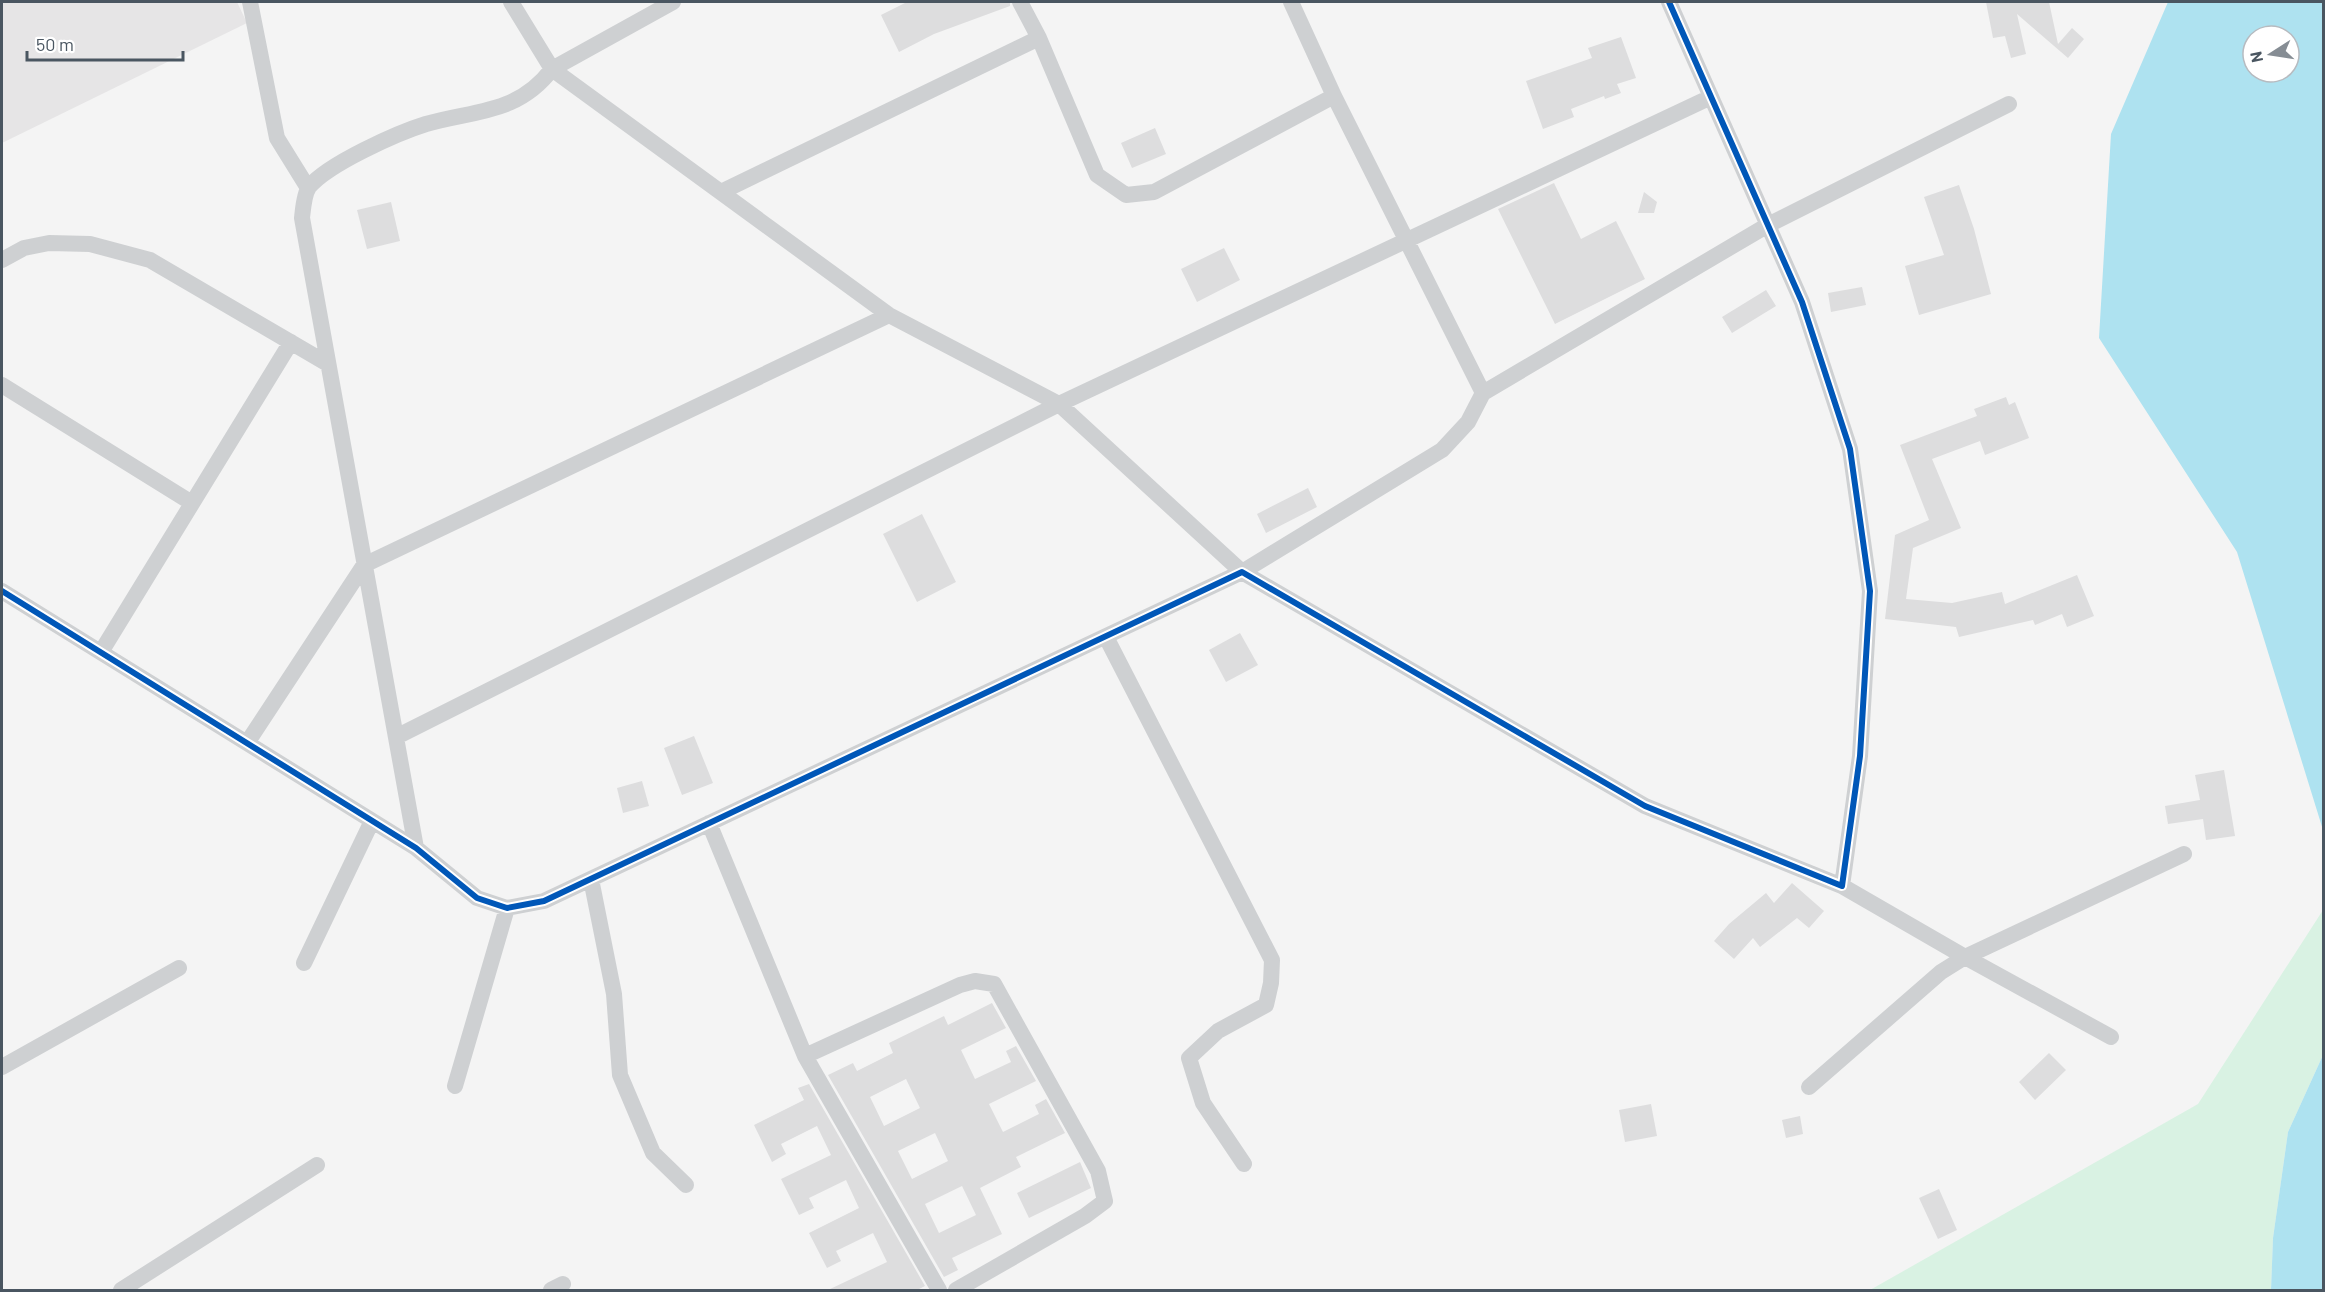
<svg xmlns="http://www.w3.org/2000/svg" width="2325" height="1292" font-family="Barlow,sans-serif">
  <rect width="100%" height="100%" fill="#f4f4f4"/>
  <path fill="#e6e5e6" d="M2,2h235l10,21 -245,120z"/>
  <path fill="#d9f2e3" d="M2323,910v145l-35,77 -15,106 -2,52h-401l328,-186z"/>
  <path fill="#aee2f0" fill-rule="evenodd" d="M2168,2h155v828l-86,-278 -138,-214 12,-204zM2253,36h36v36h-36z
    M2323,1055v235h-52l2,-52 15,-106z"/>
  <path fill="#ddddde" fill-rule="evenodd" d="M907,2h103v4l-76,28 -35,18 -18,-37z
    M1986,2h63l9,42 14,-16 12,11 -16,19 -51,-44 9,40 -15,4 -6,-22 -12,2z
    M1621,37l15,41 -19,6 4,9 -16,6 -1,-3 -33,13 3,8 -31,12 -17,-48 66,-23 -4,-10z
    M1155,128l11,26 -34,14 -11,-25z
    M1554,183l27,56 35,-18 29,58 -90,45 -57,-115z
    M1959,185l15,44 17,65 -72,21 -14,-49 39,-11 -20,-58z
    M1644,192l13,10 -3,11h-16z
    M391,202l9,39 -33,8 -10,-39z
    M1224,248l16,32 -43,22 -16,-33z
    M1862,287l4,18 -35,7 -3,-19z
    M1766,290l10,16 -44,27 -10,-16z
    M2006,397l3,8 6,-3 14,36 -44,17 -5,-14 -48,18 29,69 -48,20 -7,51 46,4 50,-11 3,12 72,-29 17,41 -27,11 -5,-13 -27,11 -2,-5 -74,17 -3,-10 -71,-8 10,-84 34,-15 -29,-75 77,-29 -3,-7z
    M1308,488l9,19 -51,26 -9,-19z
    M922,514l34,68 -39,20 -34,-68z
    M1240,633l18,32 -32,17 -17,-32z
    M694,736l19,47 -31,12 -18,-47z
    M2224,770l11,66 -29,4 -3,-21 -35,5 -3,-18 35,-6 -5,-25z
    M642,781l7,25 -26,7 -6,-25z
    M1792,883l32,28 -15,17 -12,-10 -37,29 -7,-9 -19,21 -20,-18 15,-17 37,-31 8,10z
    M992,1003l14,25 -45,22 14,29 36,-17 -5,-11 10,-5 20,35 -47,23 14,28 36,-18 -4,-9 11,-6 19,34 -49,24 5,10 -41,21 22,46 -50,24 6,12 -14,7 -116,-202 25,-12 4,8 36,-18 -4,-10 55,-27 4,9zM906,1079l14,29 -36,18 -14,-29zM935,1133l13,28 -36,18 -14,-28zM962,1186l14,29 -37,18 -14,-29z
    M2049,1053l17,17 -31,30 -16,-18z
    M809,1084l116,202 -8,4h-89l59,-28 -14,-29 -37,18 5,10 -14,7 -18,-35 50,-25 -13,-28 -37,18 5,10 -15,7 -18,-36 50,-24 -14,-29 -36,18 5,10 -14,8 -18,-37 50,-25 -6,-12z
    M1651,1104l6,32 -32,6 -6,-32z
    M1800,1116l3,18 -17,4 -4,-18z
    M1080,1162l11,26 -62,30 -12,-25z
    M1939,1189l18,41 -19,9 -19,-41z"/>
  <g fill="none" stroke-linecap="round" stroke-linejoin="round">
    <path stroke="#ced0d2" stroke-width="16" d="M250,2l27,136 31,50
      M511,2l41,67 337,246 170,89 183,168 200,-122 26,-28 15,-29 -149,-297 -43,-94
      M1020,2l19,36 58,137 29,20 28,-3 180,-96
      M721,192l318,-154
      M2,260l22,-12 25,-5 41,1 60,16 178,104
      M2,385l190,118
      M1483,393l285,-168 241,-121
      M2,591l414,257 61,50 30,10 37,-7 698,-329 403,234 197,80 18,-130 10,-165 -20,-142 -48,-147 -133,-300
      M1106,637l166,323 -1,23 -5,22 -48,26 -29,27 14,45 41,61
      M101,652l190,-310
      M396,737l663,-333 652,-307
      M247,743l117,-178 525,-250
      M709,823l96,233 134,234
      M416,848l-114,-630c1,-9 2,-24 7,-31 19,-23 88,-54 117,-63 49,-14 92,-10 126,-55l121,-67
      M591,879l23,115 6,81 33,78 33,32
      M1965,957l219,-103
      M1965,957l146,80
      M304,963l68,-142
      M805,1056l155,-71 15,-4 19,3 104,187 7,30 -20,15 -129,74
      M2,1067l177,-99
      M455,1086l52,-178
      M1809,1087l132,-115 24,-15 -123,-71
      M121,1290l196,-125
      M551,1290l12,-6"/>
    <g stroke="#fff" stroke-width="10">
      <path id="cycleway" d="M2,591l414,257 61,50 30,10 37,-7 698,-329 403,234 197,80 18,-130 10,-165 -20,-142 -48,-147 -133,-300"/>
    </g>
    <use href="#cycleway" stroke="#0057b8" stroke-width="6"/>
  </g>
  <rect width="2325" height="1292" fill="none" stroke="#4a5661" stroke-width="6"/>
  <g transform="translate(2271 54) rotate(258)"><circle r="28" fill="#ffffff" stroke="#b7bbc0" stroke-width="1.5"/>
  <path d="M0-4.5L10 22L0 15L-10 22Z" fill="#868d94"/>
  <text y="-9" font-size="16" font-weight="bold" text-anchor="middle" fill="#4a5661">N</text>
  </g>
  <path d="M27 51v9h156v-9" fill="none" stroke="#4a5661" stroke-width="3"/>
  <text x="36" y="51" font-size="18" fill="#4a5661" stroke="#ffffff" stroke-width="4.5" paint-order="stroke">50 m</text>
</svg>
